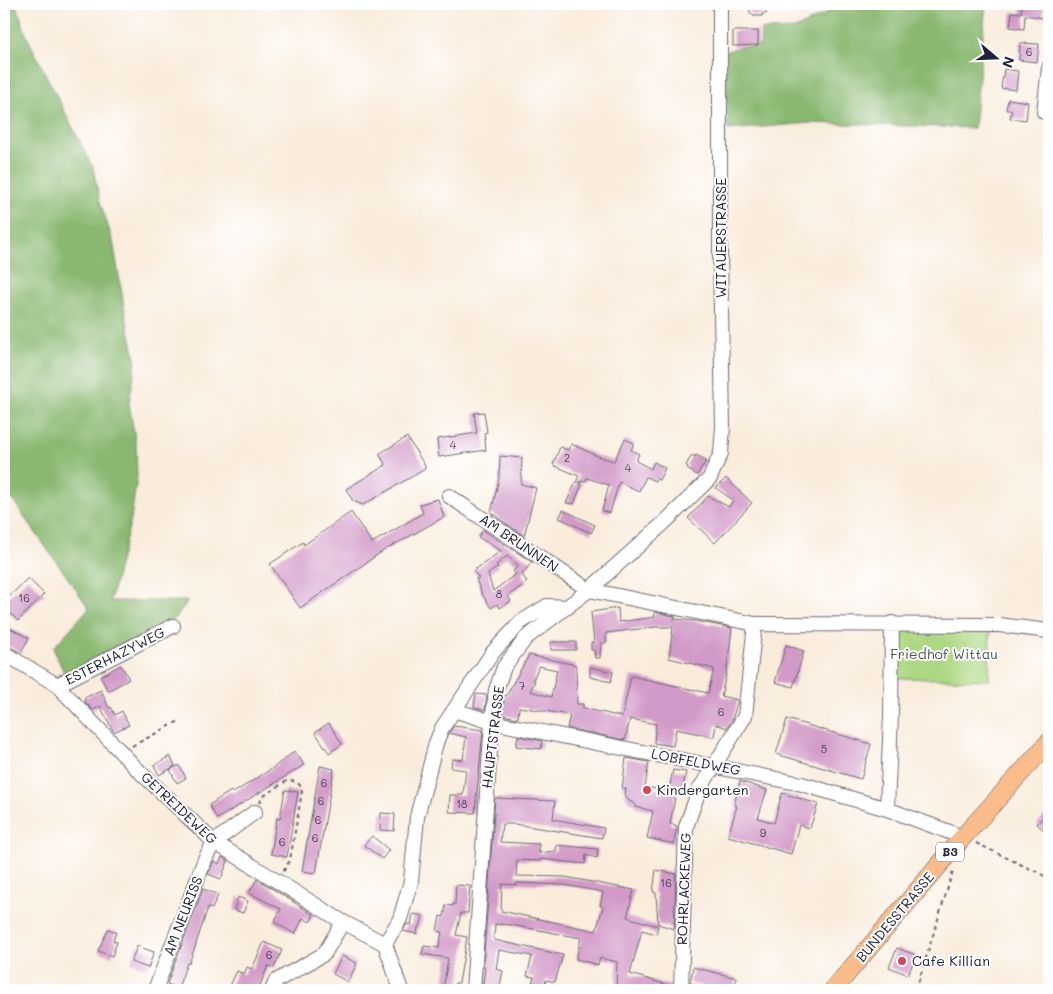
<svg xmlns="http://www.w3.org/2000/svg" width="1053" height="994" font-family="Mali,sans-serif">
  <rect width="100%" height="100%" fill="#fff"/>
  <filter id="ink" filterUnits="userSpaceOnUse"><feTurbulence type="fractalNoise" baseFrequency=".02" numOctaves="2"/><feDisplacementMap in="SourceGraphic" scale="10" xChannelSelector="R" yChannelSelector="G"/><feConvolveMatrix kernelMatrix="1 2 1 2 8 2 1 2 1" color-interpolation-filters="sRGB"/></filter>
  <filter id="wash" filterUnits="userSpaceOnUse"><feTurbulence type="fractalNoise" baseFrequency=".0096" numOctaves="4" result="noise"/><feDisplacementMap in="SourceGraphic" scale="20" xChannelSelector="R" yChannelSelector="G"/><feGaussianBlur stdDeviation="1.12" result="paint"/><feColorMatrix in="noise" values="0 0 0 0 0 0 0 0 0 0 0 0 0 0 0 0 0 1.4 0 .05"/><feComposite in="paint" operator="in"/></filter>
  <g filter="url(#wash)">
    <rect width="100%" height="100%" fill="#f9ecdb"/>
    <path fill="#add883" stroke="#687d5f" d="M899,628l91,3 -1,49 -92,-2z"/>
    <path fill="#8ab871" stroke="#566d56" d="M4,4h12l11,33 66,131 7,34 13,39 11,65 12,56 -7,41 7,43 1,31 -6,42 -21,82h78l-13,18 -110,56 -12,-27 36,-40 -85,-120z
      M844,4h142l-12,124 -164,-5 -82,7 -3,-78 14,-5 21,-1 1,-16 34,-1z"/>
    <g id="blocks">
      <path fill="#d29ac8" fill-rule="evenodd" d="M750,4h16v10h-4v2h-9v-2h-3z
        M1022,4h22l-1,14 -18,-3 -1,14 -14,-2 2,-15 9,1z
        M733,31h25v14l-25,1z
        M1020,43l19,1 -2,18 -18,-2z
        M1004,69l14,2 -2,19 -15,-2z
        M1008,99l20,3 -2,18 -16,-2 2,-8h-6z
        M484,412l3,20 -3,1 2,17 -47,7 -2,-18 40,-6 -3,-20z
        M407,437l18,29v3l-62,36 -10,-4 -7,-12 40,-24 -7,-11z
        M625,439l9,4 -3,7 8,4 -3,7 15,8 3,-7 11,6 -6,12 -3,-1 -1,2 -9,-4 -7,14 -20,-9 -9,31 -8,-2 7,-26 -22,-7 -1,3 -8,1 4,2 -8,20 -8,-1 13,-27 -26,-11 7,-18 8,3 3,-6 29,13 14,4z
        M692,455l3,2 1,-2 10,6 -9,14 -10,-6 1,-2 -2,-2z
        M500,456l22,2 -1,26 15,4 -12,48 -33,-23 8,-35z
        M726,478l26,25 -37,40 -27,-25 20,-22 21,11 4,-7 -17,-12z
        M438,499l6,18 -61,34 -83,57 -30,-44 33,-22 1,3 47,-33 21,31 51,-30 -3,-9z
        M563,510l32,15 -4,8 -32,-15z
        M483,530l49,32 -10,12 5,8 -19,14 3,5 -11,7 -3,-4 -6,4 -9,-14 -6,-15 3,-1 -6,-7 28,-20 -23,-14zM507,556l12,10 -6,5 3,3 -23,17 -5,-17 10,-7 -2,-2z
        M28,578l16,16 -26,27 -14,-14v-5z
        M618,608l1,14 36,-5 -1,-5 21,4 -1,3 21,2 37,7 -6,47 -5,21 17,4 -6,20 -5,8 -11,-4 -2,13 -38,-8 -3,17 -19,-3 2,-19 -26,-5 -5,21 -58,-12 3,-13 -51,-8 -1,11 -16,-3 2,-19h2l23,-41 47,10 1,39h6v4l39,9 9,-41 77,17 6,-24 -45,-11 4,-31h-17l-50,6v10h-5l-1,15h-5l-1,-8h-3v-8l3,1 -3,-31zM539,666l18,4 -6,27 -21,-6 5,-10 -2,-1z
        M4,625l25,13 -8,15 -17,-9z
        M551,642h25v8h-25z
        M786,645l18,6 -11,36 -18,-5z
        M121,665l8,14 -21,12 -8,-15z
        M590,667l23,5 -2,10 -21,-5z
        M101,690l8,18 2,-1 4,8 7,-4 7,14 -15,7 -14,-26 -7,4 -7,-7 -2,-5z
        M476,694l11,1 -2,15 -11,-3z
        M787,719l84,25 -10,35 -85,-25z
        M329,723l13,21 -13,9 -14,-21z
        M454,726l29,4 -8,83 -26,-1 1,-17h13l3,-25 -15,-2 1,-9 11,1 3,-23 -17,-4z
        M518,736l24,5 -1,8 -25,-3z
        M295,751l9,14 -87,54 -8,-14 22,-14 2,2 40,-25z
        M170,756l5,10 -16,9 -5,-10z
        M626,758l23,4 -4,25 31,5 -6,32 7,2 -3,18 -27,-6 6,-27 -17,-4v-2l-8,-5 -3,-5 1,-6 -4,-1z
        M179,765l7,13 -9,5 -7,-13z
        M320,766l14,3 -18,104 -14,-2z
        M673,770l13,2 -4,20 -13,-3z
        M740,781l27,9 -9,28 16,5 8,-30 36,11 -8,24 -11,-3 -8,29 -63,-18 9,-30 -3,-1z
        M285,790l13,2 -11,65 -16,-3 6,-36 3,1z
        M495,798l60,3 -2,18 51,9 -2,10 -88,-14h-12l-2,18 39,2v9l17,-2 1,-6 41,4 -1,9 -11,-3 -1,9 -44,-5 -1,2 -23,-1 -1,16 49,1 69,13 -7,27 31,9 -2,8 -14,-4 -12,44 42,12v4h-56l1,-28 -17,-4 -2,7 -22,-6 5,-21 -69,-13 -17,-1 -1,16 69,15 -8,27 -9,-2 -2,10h-14l4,-13 -7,-1 5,-20 -33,-6 -3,19 7,2 -4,19h-17l3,-22 -2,-1zM517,883l47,2 39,7 -3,14 3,1 -7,24 -95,-20 1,-27 15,1z
        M1049,810v25l-12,-11z
        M381,813l14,1 -1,17 -14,-1z
        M372,836l17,14 -7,9 -18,-14z
        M222,857l6,4 -7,18 -13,-5 6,-13 5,3z
        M656,870l20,4 -2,55 -16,-5 -2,-31 -3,-1z
        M257,879l57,36 -4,7 -7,-4 -8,16 -21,-12 7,-13 -32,-16z
        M456,885l14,1 -2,27h-7l-5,22 11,2 -8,46h-4l-1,7h-11l5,-32 -26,-4 2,-8 15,2 3,-16 -5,-1 3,-15 4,1 2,-12 7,1v-2h2z
        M203,889l15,6 -6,14 -4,-2 -13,40 -6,16h-2l-9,25 -11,-4z
        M238,897l10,4 -5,12 -9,-3z
        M413,914l10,2 -3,11h-2l-1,7 -14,-3 4,-7 4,1z
        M108,929l8,3 -3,9 4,1 -5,14 -14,-5z
        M264,942l18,8 -8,18 -6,-2 -10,24h-30l9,-19 7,3 3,-7 5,2z
        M137,946l17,6 -6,16 -17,-6z
        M897,948l19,7 -8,20 -19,-8z
        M342,956l15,7 -9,19 -15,-8z
        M693,967l44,11 -4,12h-17l-26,-7z"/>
    </g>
  </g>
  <g filter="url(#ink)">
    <use href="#blocks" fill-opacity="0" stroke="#6d6973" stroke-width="1"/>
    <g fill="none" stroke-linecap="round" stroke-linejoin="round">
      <g stroke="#6d6973" stroke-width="16">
        <path id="minor" d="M1044,112l5,-44
          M449,496l140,94 166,34 244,1 50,6
          M4,653l53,32 80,84 77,73 129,80 42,22 16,46
          M57,685l116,-59
          M454,710l38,12 310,62 85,25 76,28
          M887,809l4,-94 1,-92
          M385,944l15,-25 11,-38 6,-64 19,-74 6,-15 51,-76 28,-30 26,-16 21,1
          M155,990l50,-131 9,-17 41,-30
          M272,990l4,-9 48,-27 19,-32
          M473,990l19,-268 4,-32 8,-23 22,-29 63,-48 77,-69 44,-43 11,-25 2,-26 -3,-176v-247
          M681,990l5,-163 13,-37 46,-74 10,-92"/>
      </g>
      <g stroke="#6d6973" stroke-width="19">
        <path id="major" d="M833,990l130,-153 86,-95"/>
      </g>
      <path stroke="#6d6973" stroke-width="2" stroke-dasharray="4 4" stroke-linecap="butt" d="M132,746l49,-26
        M260,803l2,-6 26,-17c9,2 13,3 14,12l-12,68 -7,12
        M976,843l73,35
        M916,990l37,-119"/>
      <use href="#minor" stroke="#fff" stroke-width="14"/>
      <use href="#major" stroke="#fabc8b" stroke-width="18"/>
    </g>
  </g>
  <g fill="#d1495b" stroke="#fff" stroke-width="2">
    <circle cx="647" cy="790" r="5"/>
    <circle cx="902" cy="961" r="5"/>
  </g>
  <g text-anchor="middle" stroke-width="4" stroke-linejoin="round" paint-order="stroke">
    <g font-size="11" fill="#4e405e">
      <text x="1029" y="56">6</text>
      <text x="453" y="449">4</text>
      <text x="567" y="462">2</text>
      <text x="628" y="472">4</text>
      <text x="499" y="598">8</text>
      <text x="24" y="602">16</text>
      <text x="522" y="690">7</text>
      <text x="721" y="716">6</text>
      <text x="824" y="753">5</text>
      <text x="324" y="787">6</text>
      <text x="321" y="805">6</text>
      <text x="462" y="808">18</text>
      <text x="318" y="824">6</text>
      <text x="763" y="837">9</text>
      <text x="315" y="842">6</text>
      <text x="282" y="846">6</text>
      <text x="666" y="887">16</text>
      <text x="269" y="959">6</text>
    </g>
    <rect fill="#fff" stroke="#646476" stroke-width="1" x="936" y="842.5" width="28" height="19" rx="4"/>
    <g font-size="12" font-weight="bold" fill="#22223b">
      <text x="950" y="856">B3</text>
    </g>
    <g font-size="14" fill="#22223b" stroke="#fff">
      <text transform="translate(721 238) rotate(-90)" y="5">WITAUERSTRASSE</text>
      <text transform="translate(519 543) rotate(34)" y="5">AM BRUNNEN</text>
      <text transform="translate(115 656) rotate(-27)" y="5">ESTERHAZYWEG</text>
      <text transform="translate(493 737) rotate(-83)" y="5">HAUPTSTRASSE</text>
      <text transform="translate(696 762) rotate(11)" y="5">LOBFELDWEG</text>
      <text transform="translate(179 808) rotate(43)" y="5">GETREIDEWEG</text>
      <text transform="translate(684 889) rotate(-88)" y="5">ROHRLACKEWEG</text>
      <text transform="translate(183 916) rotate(-69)" y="5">AM NEURISS</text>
      <text transform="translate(895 917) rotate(-50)" y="5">BUNDESSTRASSE</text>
    </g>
    <g font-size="14" fill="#4c5951" stroke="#fff">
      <text x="944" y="659">Friedhof Wittau</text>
    </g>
    <g font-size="14" fill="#22223b" stroke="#fff" text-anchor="start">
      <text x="657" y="795">Kindergarten</text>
      <text x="912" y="966">Cafe Killian</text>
    </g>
  </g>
  <rect width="1053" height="994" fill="none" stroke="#fff" stroke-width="20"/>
  <g transform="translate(996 58) rotate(109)" stroke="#ffffff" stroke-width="4" paint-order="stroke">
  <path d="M0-4L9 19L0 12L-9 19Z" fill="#22223b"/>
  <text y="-8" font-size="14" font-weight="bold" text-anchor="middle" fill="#22223b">N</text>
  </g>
</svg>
